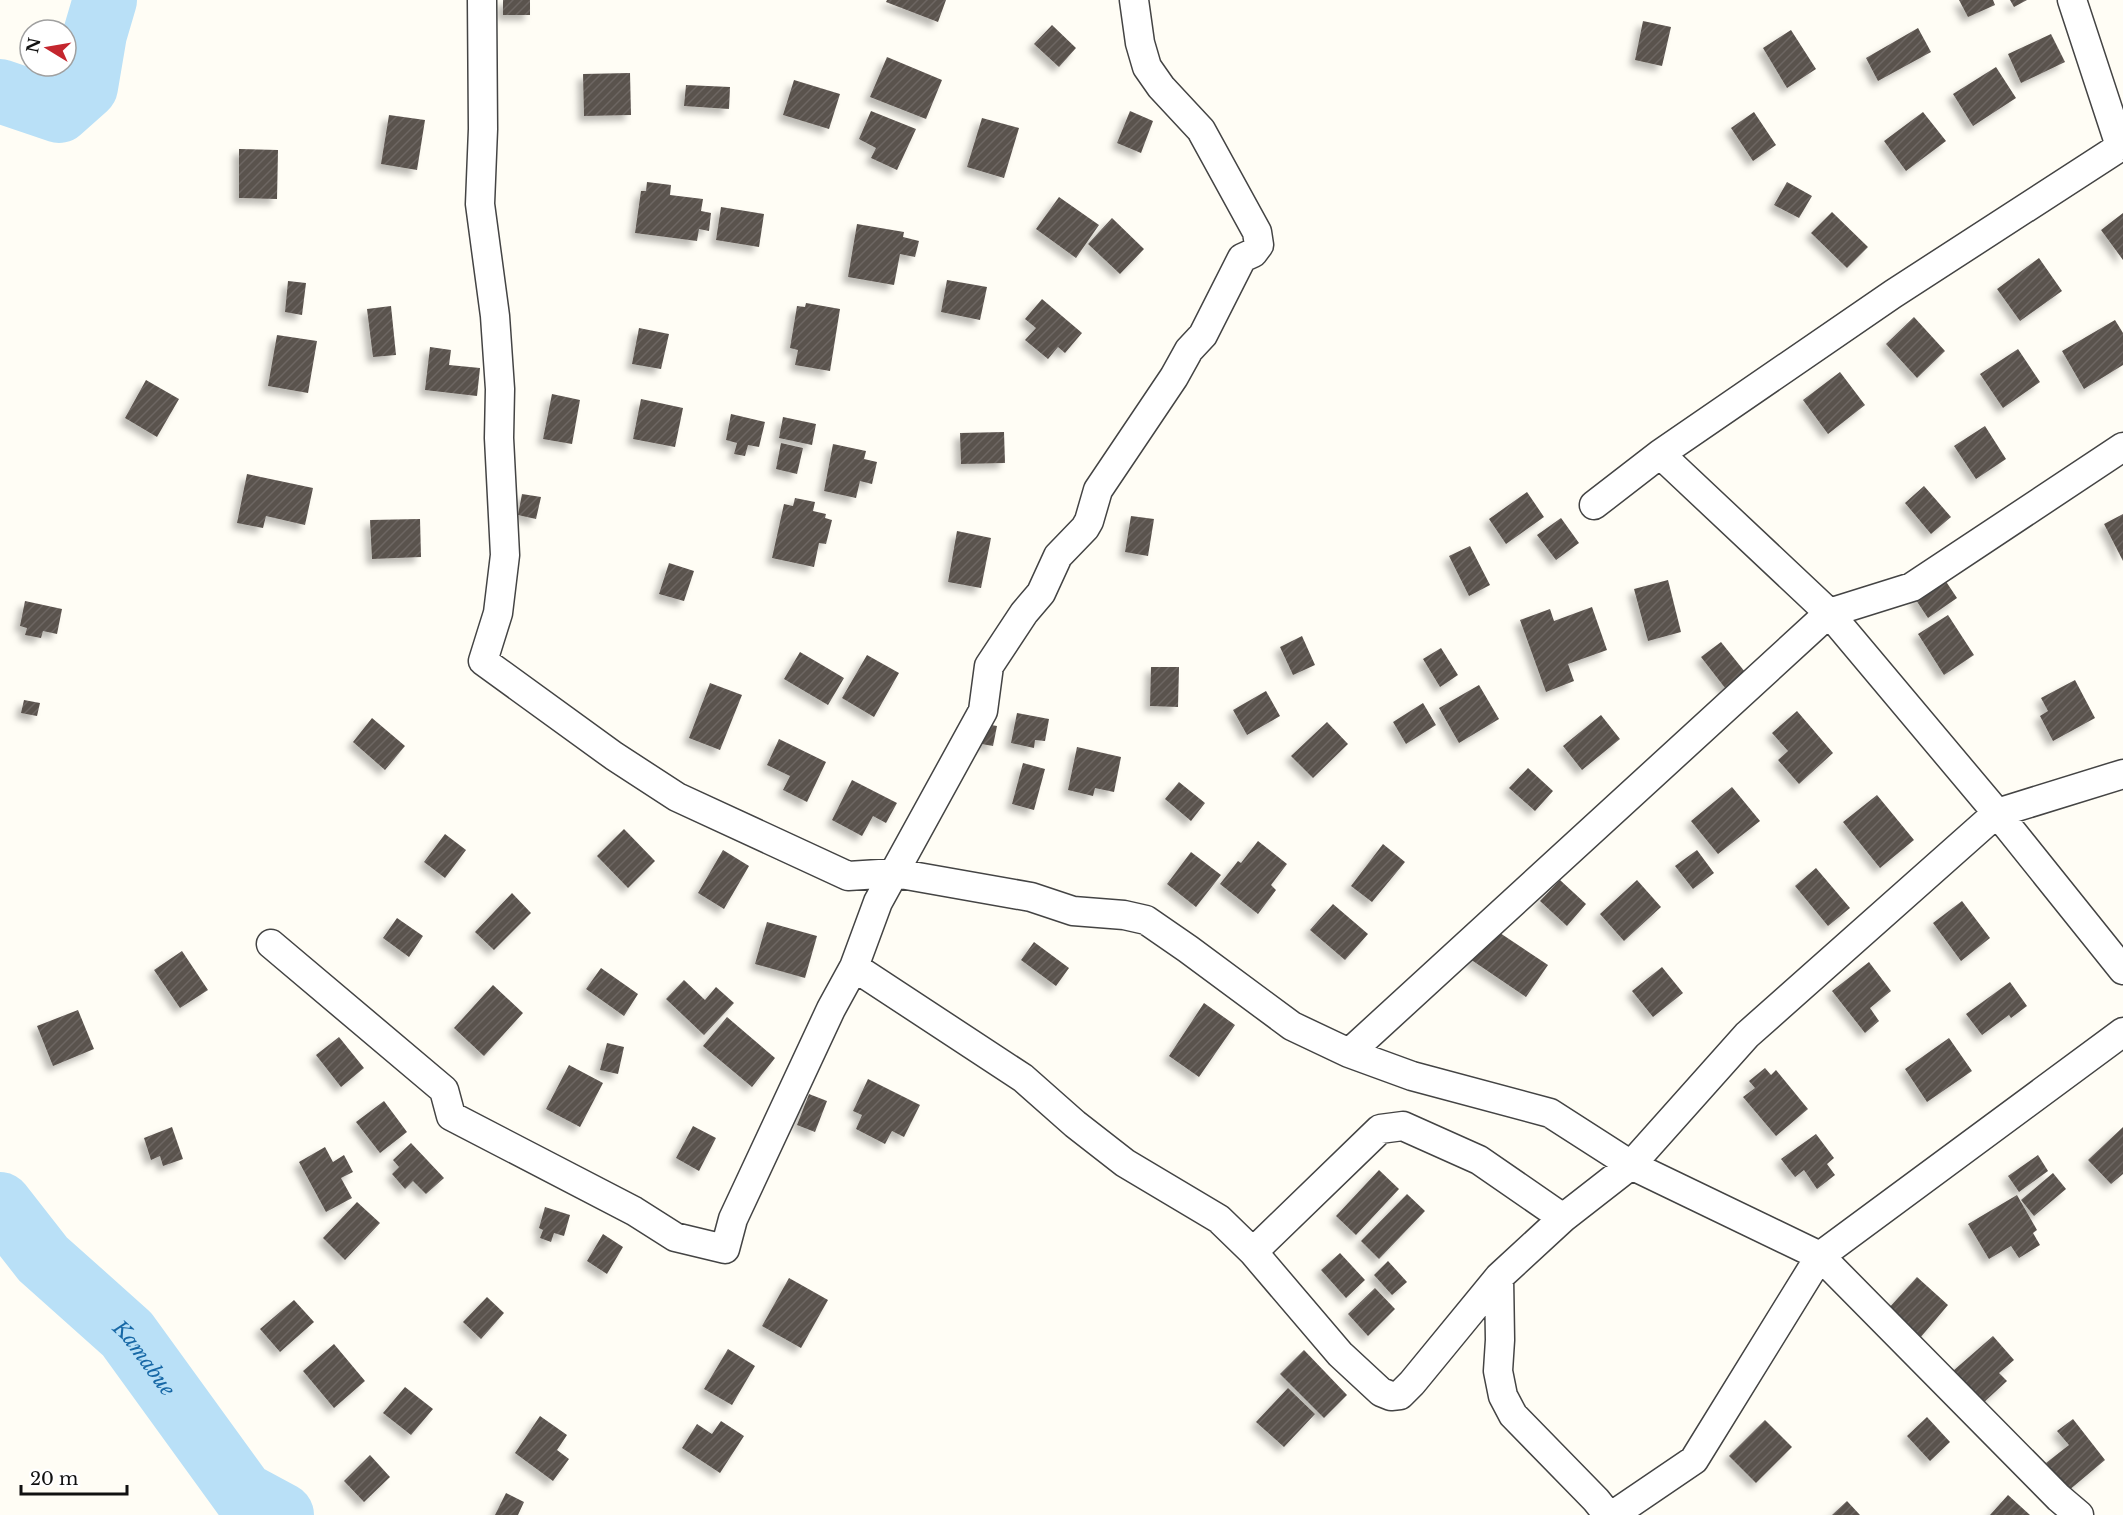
<svg xmlns="http://www.w3.org/2000/svg" width="2123" height="1515" font-family="'Libre Baskerville',serif">
  <defs>
    <pattern id="building-hatch" width="6" height="6" patternUnits="userSpaceOnUse" patternTransform="scale(1.5)"><rect width="6" height="6" fill="#5a524d"/><path d="M-1 1l2-2M0 6l6-6M5 7l2-2" fill="none" stroke="#6d6662"/></pattern>
    <filter id="shadow"><feDropShadow dx="-5.5" dy="5.5" stdDeviation="3" flood-color="#0004"/></filter>
  </defs>
  <rect width="100%" height="100%" fill="#fffdf5"/>
  <g fill="none" stroke-linecap="round" stroke-linejoin="round">
    <g stroke="#b9e0f7" stroke-width="64">
      <path d="M0,91l59,20 27,-24 9,-53 10,-34"/>
      <path id="s1" d="M0,1204l43,55 84,75 116,160 39,21"/>
    </g>
  </g>
  <path fill="url(#building-hatch)" filter="url(#shadow)" d="M503,0h27v15h-27z
    M887,0h59l-8,22 -52,-20z
    M1959,0h34l2,5 -27,12z
    M2010,0h17l-13,7z
    M1643,21l28,6 -9,39 -27,-6z
    M1052,25l24,23 -17,19 -25,-23z
    M1918,28l13,24 -53,29 -12,-23z
    M1791,30l25,39 -29,19 -24,-40z
    M2051,34l14,28 -44,21 -13,-29z
    M887,57l55,23 -16,39 -56,-22z
    M1996,67l20,31 -43,28 -20,-32z
    M630,73l1,42 -47,1 -1,-42z
    M794,80l46,14 -11,35 -46,-14z
    M686,85l44,2 -1,22 -45,-3z
    M871,111l45,18 -19,41 -26,-12 5,-10 -17,-9z
    M1130,111l23,10 -12,32 -24,-10z
    M1754,112l22,33 -23,16 -22,-33z
    M1923,112l23,29 -40,30 -22,-30z
    M389,115l36,5 -8,50 -36,-6z
    M982,118l37,10 -15,50 -37,-11z
    M239,149l39,1 -1,49 -38,-1z
    M647,182l24,3 -1,10 33,4 -2,12 10,2 -2,18 -10,-2 -2,12 -62,-8 6,-42h5z
    M1787,182l25,14 -13,22 -25,-13z
    M1059,197l40,28 -23,33 -40,-29z
    M721,207l43,7 -5,33 -43,-7z
    M1832,212l36,35 -21,21 -36,-35z
    M2123,213v47l-22,-30z
    M1112,218l32,31 -24,25 -32,-30z
    M857,224l47,8 -1,5 16,4 -4,16 -15,-3 -6,31 -46,-8z
    M2039,258l23,33 -42,30 -23,-32z
    M947,280l40,7 -7,33 -39,-8z
    M288,281l18,2 -4,32 -17,-3z
    M1042,299l40,34 -17,20 -7,-6 -10,12 -23,-19 11,-12 -11,-9z
    M806,303l34,6 -10,62 -35,-6 3,-15 -8,-2 7,-42 8,1z
    M391,306l5,49 -23,2 -6,-48z
    M1914,317l31,34 -28,27 -31,-34z
    M2115,320l8,13v32l-39,24 -22,-38z
    M639,328l30,6 -8,35 -29,-5z
    M277,335l40,6 -9,52 -40,-7z
    M430,347l21,3 -2,15 31,3 -3,28 -52,-6z
    M2018,349l22,33 -37,26 -23,-34z
    M1840,372l25,33 -37,29 -25,-34z
    M146,380l33,19 -22,38 -32,-19z
    M552,394l28,6 -8,44 -29,-5z
    M641,399l42,9 -8,39 -42,-8z
    M731,414l34,8 -6,25 -11,-2 -3,11 -11,-2 3,-11 -11,-3z
    M783,417l33,7 -4,21 -33,-7z
    M1985,426l21,33 -30,20 -22,-33z
    M1004,432l1,31 -44,1 -1,-31z
    M781,443l22,5 -6,26 -21,-5z
    M833,444l33,7 -2,8 13,3 -5,22 -12,-3 -4,17 -32,-7z
    M247,474l66,14 -8,37 -39,-9 -3,12 -26,-5z
    M1924,486l27,31 -20,17 -26,-31z
    M1527,492l17,25 -38,27 -17,-25z
    M522,494l19,3 -5,22 -18,-4z
    M795,498l20,4 -2,9 13,3 -1,4 7,2 -6,24 -7,-1 -5,24 -42,-9 12,-54 9,2z
    M2123,514v47l-19,-37z
    M1131,516l23,3 -6,37 -23,-4z
    M1561,518l18,25 -23,17 -19,-25z
    M420,519l1,38 -49,2 -2,-39z
    M957,531l34,7 -10,50 -33,-6z
    M1470,546l20,39 -21,11 -20,-40z
    M669,563l25,8 -10,30 -25,-7z
    M1943,577l14,21 -29,20 -14,-21z
    M1668,580l13,52 -33,9 -14,-52z
    M25,601l37,8 -5,25 -14,-3 -2,7 -16,-3 2,-7 -7,-2z
    M1592,607l15,43 -39,14 6,17 -28,11 -26,-72 30,-11 4,12z
    M1948,615l26,40 -30,20 -26,-41z
    M1302,636l13,29 -22,10 -13,-28z
    M1721,642l28,35 -20,16 -28,-36z
    M1441,648l17,27 -18,12 -17,-28z
    M800,652l44,26 -16,27 -44,-26z
    M867,655l32,18 -25,44 -32,-19z
    M1151,667h28l-1,40 -28,-1z
    M2075,680l20,38 -42,23 -13,-25 8,-5 -7,-13z
    M710,683l32,12 -22,55 -31,-12z
    M1479,685l20,34 -40,24 -20,-35z
    M1266,691l14,25 -33,19 -14,-25z
    M24,700l16,3 -3,13 -16,-3z
    M1423,703l13,22 -30,19 -13,-22z
    M1797,711l36,42 -34,31 -21,-24 10,-9 -16,-18z
    M1017,713l32,6 -4,22 -10,-1 -1,8 -23,-5z
    M1601,715l19,24 -38,31 -19,-24z
    M372,718l33,28 -20,24 -32,-28z
    M1327,722l21,22 -35,34 -22,-22z
    M980,723l17,3 -4,20 -17,-3z
    M779,739l47,23 -19,40 -24,-12 7,-14 -23,-11z
    M1077,747l44,10 -7,35 -19,-4 -2,8 -25,-6z
    M1023,763l22,6 -11,41 -22,-6z
    M1528,768l25,23 -18,20 -26,-23z
    M852,780l45,23 -11,20 -13,-7 -11,20 -30,-16z
    M1179,782l26,21 -14,18 -26,-22z
    M1732,787l28,34 -42,33 -27,-33z
    M1877,795l37,45 -34,28 -37,-46z
    M624,829l31,32 -27,27 -31,-32z
    M445,834l21,16 -21,28 -21,-16z
    M1258,841l29,23 -16,21 5,5 -18,24 -38,-30 18,-23 3,2z
    M1383,844l22,18 -33,40 -21,-16z
    M723,850l26,16 -25,43 -26,-16z
    M1697,850l17,23 -21,16 -18,-23z
    M1191,852l30,23 -25,32 -29,-23z
    M1816,868l34,40 -22,18 -33,-40z
    M1560,880l26,24 -19,22 -27,-25z
    M1637,880l24,27 -37,34 -24,-27z
    M512,893l19,20 -37,37 -19,-18z
    M1962,901l28,37 -29,23 -28,-38z
    M1333,904l35,30 -23,26 -35,-30z
    M397,918l26,18 -14,21 -26,-19z
    M767,922l50,14 -12,42 -50,-14z
    M1491,927l57,38 -22,32 -56,-38z
    M1034,942l35,26 -13,18 -35,-26z
    M182,951l26,39 -28,18 -26,-38z
    M1869,962l22,29 -21,17 9,13 -14,12 -33,-42z
    M1662,967l21,26 -30,24 -21,-26z
    M601,968l37,26 -14,22 -38,-27z
    M684,980l21,20 11,-13 18,16 -30,32 -38,-36z
    M2010,982l17,24 -16,12 -2,-3 -27,20 -16,-21z
    M493,985l30,28 -39,43 -30,-28z
    M1204,1003l31,22 -36,52 -30,-21z
    M78,1010l16,39 -41,17 -16,-40z
    M727,1017l48,41 -23,29 -49,-41z
    M339,1037l25,31 -23,19 -25,-32z
    M1949,1038l23,33 -45,31 -22,-33z
    M607,1043l17,4 -6,27 -18,-4z
    M569,1065l34,18 -23,44 -34,-18z
    M1765,1068l6,7 5,-5 32,39 -32,27 -33,-39 12,-9 -6,-7z
    M868,1079l52,26 -16,32 -12,-6 -7,13 -29,-15 6,-14 -9,-4z
    M809,1094l18,7 -12,31 -18,-7z
    M384,1101l23,31 -27,21 -24,-31z
    M693,1126l23,12 -17,33 -23,-13z
    M172,1127l11,32 -20,7 -3,-10 -9,4 -7,-22z
    M2123,1127v47l-12,10 -23,-24z
    M1816,1134l18,24 -7,6 8,11 -18,14 -13,-19 -9,7 -14,-18z
    M411,1143l33,35 -18,16 -13,-13 -8,8 -13,-15 7,-7 -6,-7z
    M325,1147l8,15 11,-7 9,17 -12,6 11,20 -26,14 -27,-50z
    M2038,1155l10,16 -29,21 -11,-16z
    M1379,1170l20,19 -43,46 -20,-19z
    M2053,1173l13,16 -32,27 -13,-16z
    M1407,1194l18,17 -46,48 -18,-18z
    M2017,1195l20,35 -4,3 7,12 -21,13 -8,-12 -22,13 -21,-35z
    M357,1202l23,21 -35,37 -22,-22z
    M545,1207l25,8 -6,21 -10,-3 -3,9 -11,-4 3,-8 -4,-2z
    M603,1234l20,13 -16,27 -20,-13z
    M1340,1253l25,27 -19,18 -25,-28z
    M1388,1261l19,21 -15,13 -18,-20z
    M1917,1277l31,28 -28,33 -32,-29z
    M789,1278l39,22 -27,48 -39,-22z
    M1375,1288l20,21 -27,27 -20,-22z
    M487,1297l17,16 -23,26 -18,-17z
    M294,1300l20,22 -34,30 -20,-23z
    M1993,1336l21,24 -15,13 8,8 -25,23 -29,-33z
    M334,1344l31,37 -31,27 -31,-37z
    M728,1349l27,17 -23,39 -28,-16z
    M1304,1350l43,45 -23,23 -44,-44z
    M405,1387l28,22 -22,26 -28,-22z
    M1288,1388l27,26 -31,33 -28,-25z
    M540,1416l27,19 -10,15 12,9 -16,22 -38,-28z
    M1927,1417l23,25 -20,19 -23,-25z
    M2073,1419l32,41 -37,31 -22,-28 23,-18 -12,-14z
    M1765,1420l27,27 -36,36 -27,-27z
    M721,1421l23,15 -24,37 -38,-25 15,-24 15,10z
    M370,1455l20,22 -26,25 -20,-21z
    M506,1493l18,9 -6,13h-23z
    M2008,1495l22,20h-40z
    M1847,1501l13,14h-28z"/>
  <g fill="none" stroke-linecap="round" stroke-linejoin="round">
    <g stroke="#444" stroke-width="31">
      <path id="street" d="M482,0l1,129 -3,75 15,112 5,73 -1,49 6,117 -7,58 -15,48 131,95 63,41 171,79 47,-3 136,24 42,14 51,4 22,5 42,29 104,77 57,27 63,23 138,37 81,52 189,91 239,242 20,17
        M2072,0l48,146
        M1660,454l233,-160 230,-149
        M1594,505l66,-51 169,159 168,200 126,157
        M271,944l173,146 7,26 183,95 41,26 50,12 8,-30 98,-210 23,-42 24,-65 105,-191 6,-45 35,-53 17,-20 17,-37 27,-28 4,-7 9,-31 76,-113 15,-27 14,-15 39,-77 11,-5 6,-8 -2,-13 -56,-102 -40,-43 -14,-20 -7,-24 -6,-43
        M854,967l169,111 52,46 50,39 94,56 34,33 87,102 41,38 10,4 9,-1 12,-12 87,-106 64,-59 68,-53 116,-130 250,-222 126,-39
        M1349,1053l480,-440 83,-26 211,-140
        M1253,1252l127,-123 23,-3 76,34 84,58
        M1499,1277l1,63 -2,31 5,25 10,19 83,85 12,15
        M1613,1515l81,-55 126,-204 303,-224"/>
    </g>
    <use href="#street" stroke="#fff" stroke-width="28"/>
  </g>
  <g text-anchor="middle" stroke-width="6" stroke-linejoin="round" paint-order="stroke">
    <g font-size="20" font-style="italic" fill="#1768a6" stroke="#fff">
      <text dy="7" stroke="none"><textPath href="#s1" startOffset="212">Kamabue</textPath></text>
    </g>
  </g>
  <g transform="translate(48 48) rotate(281)"><circle r="28" fill="#ffffff" stroke="#a0a0a0" stroke-width="1.5"/>
  <path d="M0-4.5L10 22L0 15L-10 22Z" fill="#c4262e"/>
  <text y="-9" font-size="16" font-weight="bold" text-anchor="middle" fill="#111111">N</text>
  </g>
  <path d="M21 1485v9h106v-9" fill="none" stroke="#111111" stroke-width="3"/>
  <text x="30" y="1485" font-size="18" fill="#111111" stroke="#ffffff" stroke-width="4.5" paint-order="stroke">20 m</text>
</svg>
